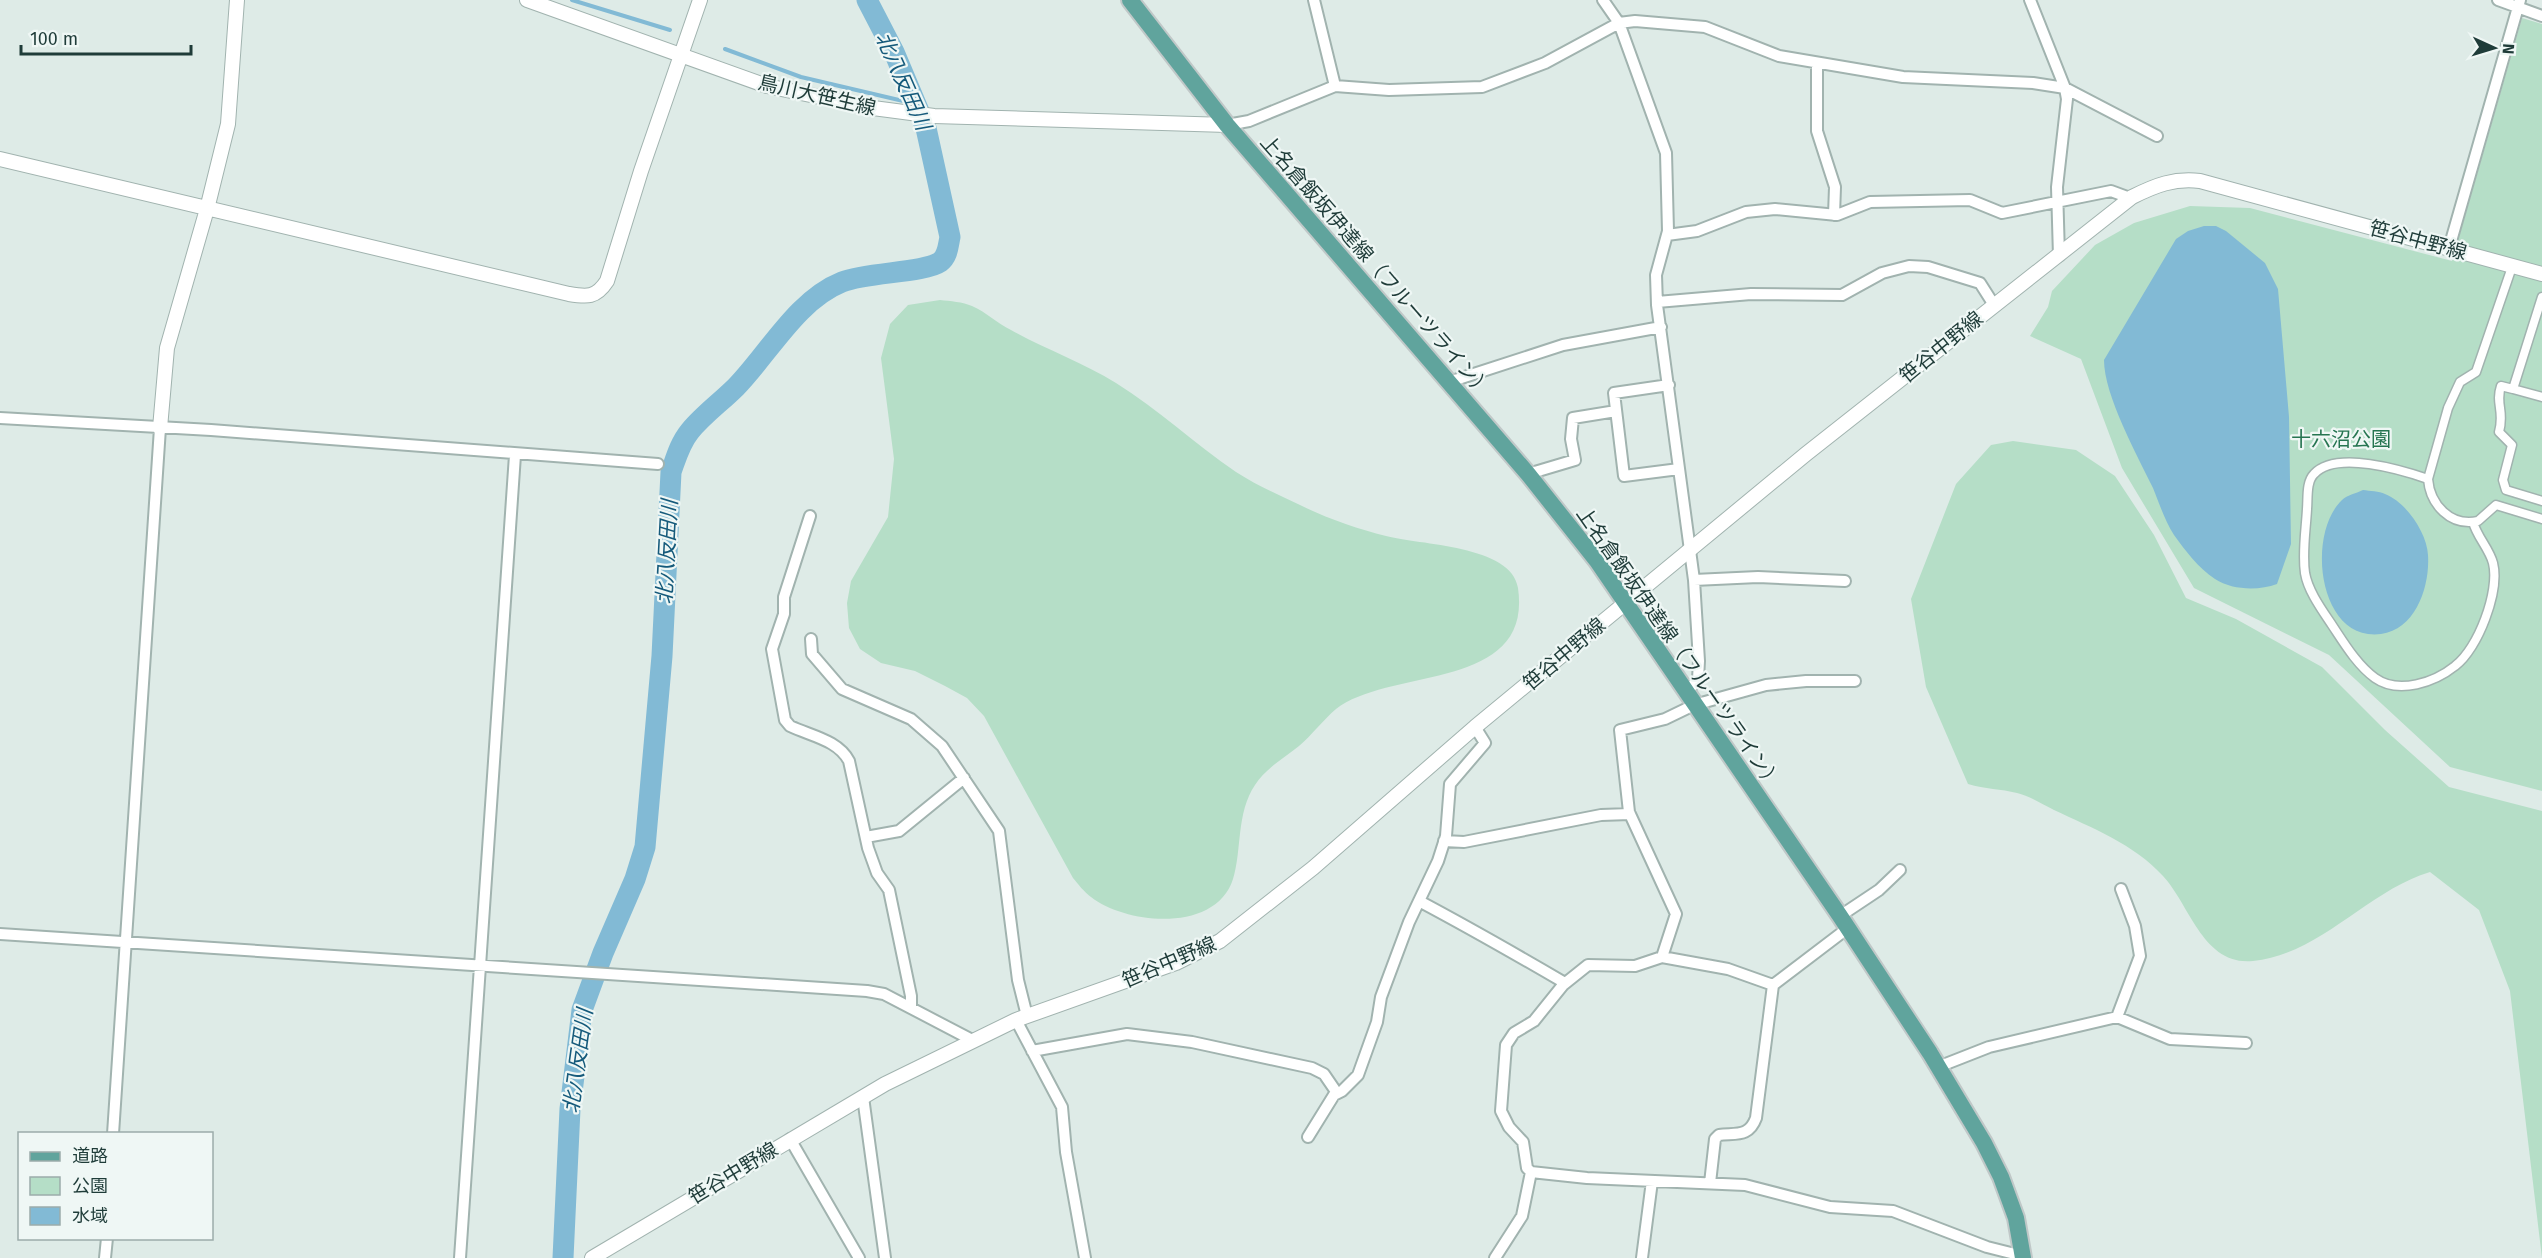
<svg xmlns="http://www.w3.org/2000/svg" width="2542" height="1258" font-family="'Fira Sans','Noto Sans JP',sans-serif">
  <rect width="100%" height="100%" fill="#deebe7"/>
  <path fill="#b5dec7" d="M2522,18l20,6v767l-92,-24 -121,-112 -135,-67 -72,-120 -41,-109 -51,-23 18,-29 4,-16 43,-46 39,-22 56,-17 60,2 202,53z
    M940,300c10,1 23,2 32,6 14,6 25,17 39,24 34,19 71,32 105,53 42,26 79,61 120,89 20,13 43,23 64,33 26,13 58,24 86,31 33,9 126,9 132,52 15,104 -129,79 -182,121 -13,11 -24,26 -37,37 -15,12 -33,22 -44,39 -19,28 -13,66 -22,94 -17,54 -106,46 -142,18 -7,-5 -13,-13 -18,-19l-89,-162 -17,-18 -22,-12 -30,-15 -34,-8 -21,-14 -11,-21 -2,-25 4,-22 37,-64 6,-58 -13,-101 9,-34 18,-19z
    M2013,441l63,9 39,26 39,59 32,63 50,21 86,48 63,63 64,57 93,24v447l-32,-267 -31,-81 -49,-38c-63,19 -109,82 -177,89 -50,5 -63,-56 -90,-85 -29,-32 -71,-48 -109,-66 -11,-5 -24,-14 -37,-17 -16,-4 -32,-4 -49,-9l-42,-97 -15,-88 45,-115 35,-39z"/>
  <path fill="#82bad5" d="M2204,226h12l10,5 39,32 13,26 11,128 2,127 -14,40c-19,7 -45,6 -62,-5 -17,-11 -30,-29 -41,-44 -9,-14 -15,-32 -21,-47 -16,-33 -49,-93 -49,-128l72,-121 12,-8z
    M2363,490c7,1 16,1 22,4 21,8 42,39 43,61 2,31 -12,74 -47,79 -63,8 -75,-100 -39,-134 5,-5 15,-7 21,-10z"/>
  <g fill="none" stroke-linecap="round" stroke-linejoin="round">
    <path stroke="#82bad5" stroke-width="4" d="M572,0l98,30
      M725,49l76,28 115,27"/>
    <path stroke="#82bad5" stroke-width="21" d="M563,1258l7,-149 12,-99 21,-57 32,-74 10,-32 17,-191 9,-184c5,-14 9,-29 19,-41 13,-16 31,-29 46,-44 33,-34 61,-87 106,-105 25,-10 82,-9 98,-20 8,-6 8,-16 10,-25l-24,-109 -32,-76 -27,-52"/>
    <g stroke="#a1b3af" stroke-width="11">
      <path id="pedestrian" d="M2516,269l-4,-2 -36,105 -16,10 -12,26 -20,71c2,25 22,48 50,42l18,-16 46,14
        M2542,297l-29,92 -12,-3c-6,18 4,25 -2,46l13,13 -9,35 3,10 36,11
        M2513,389l29,8
        M2428,479c-26,-9 -92,-29 -114,-5 -8,8 -6,24 -7,35 -1,20 -5,43 -2,64 3,18 17,37 27,52 12,18 25,40 43,53 24,17 60,4 80,-12 23,-17 45,-75 38,-103 -4,-15 -16,-26 -20,-41"/>
    </g>
    <g stroke="#a1b3af" stroke-width="14">
      <path id="minor" d="M1314,0l21,86
        M1603,0l16,23 47,130 2,78 -12,44 1,30 37,275 5,81 -1,18 -11,13
        M2030,0l35,88 2,11 -10,88 2,69
        M2498,0l44,16
        M1817,63v68l18,56 -1,28
        M1227,125l22,-4 86,-35 54,4 93,-3 63,-24 74,-40 16,-2 70,6 74,29 124,21 130,6 32,5 92,48
        M1667,235l30,-4 49,-19 29,-3 62,6 33,-13 100,-2 32,13 109,-22 19,7
        M2449,248l71,-248
        M1657,302l94,-8 91,1 40,-22 27,-7 19,1 52,16 14,22
        M1449,382l114,-37 98,-18
        M1669,385l-55,8 10,83 55,-7
        M0,418l211,12 447,34
        M1528,474l47,-14 -4,-21 2,-21 43,-7
        M810,516l-26,81v17l-12,35 13,71 5,6c21,10 48,14 59,35l19,87 9,25 12,17 22,106v12
        M1694,580l64,-3 87,4
        M811,639l1,15 30,35 69,30 31,27 57,85 19,149 9,36
        M866,837l33,-6 65,-53
        M1444,841l20,1 137,-27 29,-1
        M1419,901c49,26 98,54 146,82
        M1840,916l39,-26 21,-20
        M0,934l867,57 17,3 90,47
        M1662,957l14,-43 -47,-102 -9,-82 45,-11 29,-14 72,-20 40,-4h49
        M1773,985l75,-57
        M2117,1017l53,22 76,4
        M1016,1020l46,87 4,45 19,106
        M1032,1051l95,-17 65,8 120,26 12,6 13,19
        M1938,1067l51,-20 128,-30 23,-61 -5,-30 -14,-37
        M863,1097l22,161
        M113,1134l47,-706
        M1308,1137l26,-42 8,-4 16,-16 19,-53 4,-25 28,-75 29,-61 8,-25 4,-52 35,-41 -10,-16
        M790,1139l69,119
        M1531,1172l-4,-4 -4,-26 -14,-15 -8,-16 5,-66 8,-12 20,-12 29,-36 25,-20 47,1 27,-9 66,12 45,16 -17,133c-7,19 -19,15 -37,17l-4,4 -5,44
        M105,1258l2,-20
        M460,1258l55,-803
        M1495,1258l27,-42 9,-44 56,6 158,7 85,22 63,4 94,36 36,9
        M1642,1258l10,-77"/>
    </g>
    <g stroke="#a1b3af" stroke-width="16">
      <path id="tertiary" d="M527,0l240,86 106,22 61,8 293,9
        M0,159l569,135c18,3 27,4 38,-13l34,-110 59,-171
        M160,428l7,-80 40,-139 21,-85 9,-124
        M592,1258l293,-174 131,-64 160,-57 44,-22 93,-73 162,-141 331,-273 326,-257c24,-12 42,-19 68,-16l342,93"/>
    </g>
    <g stroke="#c0c8c8" stroke-width="20">
      <path id="primary" d="M1130,0l97,125 301,349 69,87 243,355 90,137 54,90 17,34 15,41 7,40"/>
    </g>
    <use href="#pedestrian" stroke="#fff" stroke-width="8"/>
    <use href="#minor" stroke="#fff" stroke-width="10"/>
    <use href="#tertiary" stroke="#fff" stroke-width="14"/>
    <use href="#primary" stroke="#60a49d" stroke-width="16"/>
  </g>
  <g text-anchor="middle" stroke-width="4.5" stroke-linejoin="round" paint-order="stroke">
    <g font-size="20" fill="#1f3c39" stroke="#eff7f5">
      <text transform="translate(817 95) rotate(13)" y="7">鳥川大笹生線</text>
      <text transform="translate(2418 240) rotate(15)" y="7">笹谷中野線</text>
      <text transform="translate(1376 266) rotate(49)" y="7">上名倉飯坂伊達線（フルーツライン）</text>
      <text transform="translate(1941 347) rotate(-39)" y="7">笹谷中野線</text>
      <text transform="translate(1679 648) rotate(55)" y="7">上名倉飯坂伊達線（フルーツライン）</text>
      <text transform="translate(1564 654) rotate(-40)" y="7">笹谷中野線</text>
      <text transform="translate(1169 962) rotate(-23)" y="7">笹谷中野線</text>
      <text transform="translate(733 1173) rotate(-31)" y="7">笹谷中野線</text>
    </g>
    <g font-size="20" fill="#267551" stroke="#eff7f5">
      <text x="2341" y="446">十六沼公園</text>
    </g>
    <g font-size="21" font-style="italic" fill="#155a7b" stroke="#eff7f5">
      <text transform="translate(903 81) rotate(66)" y="7">北八反田川</text>
      <text transform="translate(667 552) rotate(-87)" y="7">北八反田川</text>
      <text transform="translate(578 1061) rotate(-82)" y="7">北八反田川</text>
    </g>
  </g>
  <rect x="18" y="1132" width="195" height="108" fill="#eff7f5" stroke="#9cacaa" stroke-width="1.5"/>
  <rect x="30" y="1152" width="30" height="9" fill="#60a49d" stroke="#9cacaa" stroke-width="1.5"/>
  <text x="72" y="1162" font-size="18" fill="#1f3c39">道路</text>
  <rect x="30" y="1177" width="30" height="18" fill="#b5dec7" stroke="#9cacaa" stroke-width="1.5"/>
  <text x="72" y="1192" font-size="18" fill="#1f3c39">公園</text>
  <rect x="30" y="1207" width="30" height="18" fill="#82bad5" stroke="#9cacaa" stroke-width="1.5"/>
  <text x="72" y="1222" font-size="18" fill="#1f3c39">水域</text>
  <g transform="translate(2494 48) rotate(94)" stroke="#eff7f5" stroke-width="4.5" paint-order="stroke">
  <path d="M0-4.5L10 22L0 15L-10 22Z" fill="#1f3c39"/>
  <text y="-9" font-size="16" font-weight="bold" text-anchor="middle" fill="#1f3c39">N</text>
  </g>
  <path d="M21 45v9h170v-9" fill="none" stroke="#1f3c39" stroke-width="3"/>
  <text x="30" y="45" font-size="18" fill="#1f3c39" stroke="#eff7f5" stroke-width="4.5" paint-order="stroke">100 m</text>
</svg>
